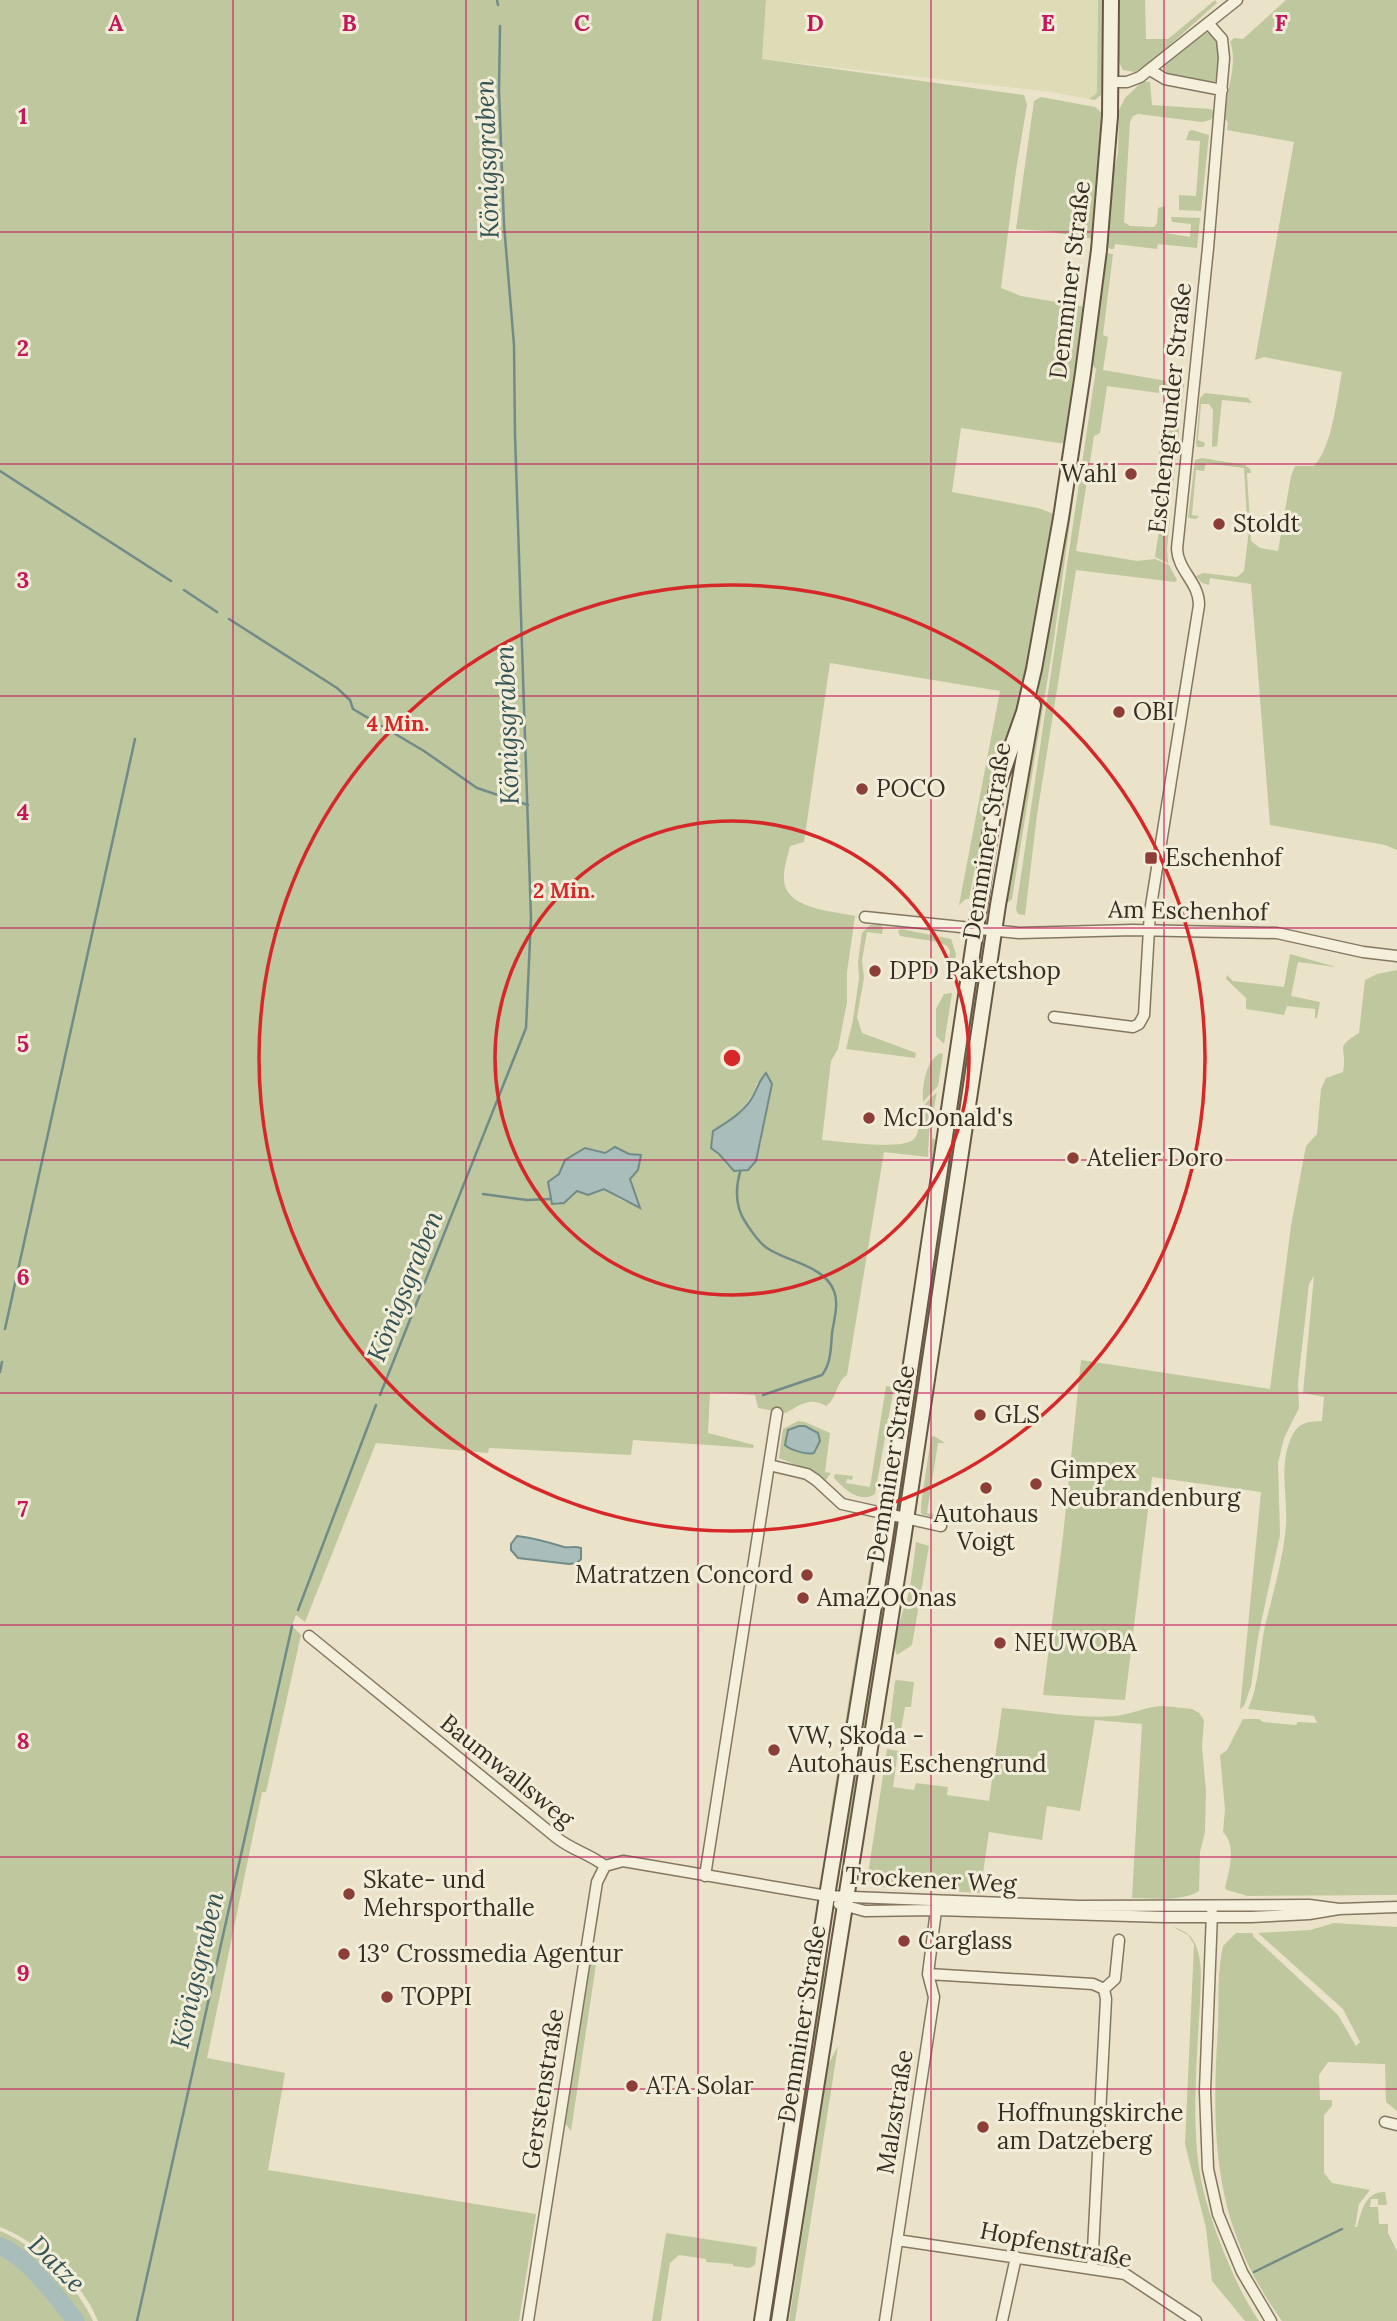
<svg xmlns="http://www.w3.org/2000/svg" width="1397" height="2321" font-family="Lora,serif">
  <rect width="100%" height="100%" fill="#eae3c9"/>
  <path fill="#dedcb7" d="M766,0h332l-1,93 -8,6 -37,-7 -291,-33z"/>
  <path fill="#bec79e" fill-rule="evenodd" d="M0,0h766l-4,59 262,36 3,10 -11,65 -15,118 20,8 65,11 -20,137 -105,-16 -9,64 86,16 16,6 -29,183 -34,88 -22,114h-3l-7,6 41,-214 -170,-28 -26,179 -14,4c-2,10 -7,23 -6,34 2,29 48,31 71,36l-8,56v30l-9,47 -7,12 -9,79c17,1 81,11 92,-1 7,-7 3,-18 6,-27 2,-7 12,-15 17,-20l-8,41 -1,24 -44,-5 -37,223c-11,7 -10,24 -21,31 -15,-9 -25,-2 -40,7l-28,-5 -3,-13 -45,-3 -2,41 46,12 -1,3 -120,-8 -2,15 -142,-7 -1,5 -112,-10 -71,179 -9,-7 -4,11 9,9 -35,157h-4l-55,266 78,15 -17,97 268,44 -17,107h-421c-17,-41 -58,-78 -98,-94zM757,1083l15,2 -8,32 -3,27 -33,22 -9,-12 -6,-23c20,-12 37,-25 44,-48zM615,1147l14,7 12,1 -11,24 9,28 -18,-7 -17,-11 -16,6 -11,-4 -13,12 -16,-21 11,-8z
    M1098,0h7v56l-4,39 -6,5 -6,-1 8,-6z
    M1117,0h28l1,39h22l47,-39 2,3 -71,63 -11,6 -12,-2 -5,-10z
    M1286,0h111v850l-12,-5 -115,-20 -19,-241 -41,-6 -1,7 -7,-2 -6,-7 7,-3 34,4 7,-6 4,-33 -4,-70 -38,-5 -2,8 -8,-1 -4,45 7,1 -3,3 -8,-1 7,-58 7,-2 43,7 5,4 1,4h-4l4,68 9,7 18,3 13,-75 4,-10h19c18,-18 23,-69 28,-94l-78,-15 -9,3 39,-218 -67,-12 1,-8 -4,-4c1,-24 15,-54 6,-76l4,-4 9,1z
    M1204,32c23,3 15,31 14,48l-8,3 -44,-10 -3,-9z
    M1143,81l7,1 2,23 58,4 4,2 1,5 -5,4 -8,2 -64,-8 -5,2 -3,6 -6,100 6,4 24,1 3,-4 1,-15 7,-2v27l25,4 1,-13 -19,-2 -1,-5 29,1 -3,30 -39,-4 -1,5 -42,-5 -1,5h-4l-5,-5 4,-48 9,-44 1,-42 6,-12z
    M1041,97l54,10 8,7 -9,125 -48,-8 -30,-2 18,-128z
    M1192,130l17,5 -8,76 -22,-1v-15l17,1 4,-55 -14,-1 3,-9z
    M1107,253l6,1 -10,81 5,2 -5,33 81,14 -3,28 -12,-1 -3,-3h7l1,-13 -67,-9 -7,47 -6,3 -18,115 61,10 18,-2 14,6 8,15 -2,2 -99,-12 -39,245 -12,100 -7,-1 -2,-5 80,-540 -6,-7z
    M1086,378l3,5 -35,256 -42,260 -6,5z
    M1205,393l43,5 4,5 -30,-3 -5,46 -5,1 1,-37 -4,-6h-8l-3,36 7,3 -1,4h-7l-1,-4 4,-45z
    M1166,418l14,2 -8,76 -16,-4 9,1 4,-26 -10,-13 2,-10 6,-3 3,-19 -6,-1z
    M1159,507h7l1,8 3,1 -3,33 1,14 -13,-6 7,-46 -8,-2z
    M870,925h11l2,3 -1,6 -15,-2 -5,28 2,18 -7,39 5,16 54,20 -1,5 -69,-9 7,-29 6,-42 -1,-16 4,-29z
    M901,929l50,10 5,15 -4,26 -5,-3 3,-26 -3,-5 -8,-4 -39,-6 -2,-5z
    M1290,954l46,13 -38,-5 -7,34 29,6 -3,16h-2v-9l-28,-3 -3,9 -38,-6v-11l-20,-19 1,-4 6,6 51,6z
    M977,958h4l-12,80 -1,30 -66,430h-3l8,-48 1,-31 55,-352 3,-42z
    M1397,970v925l-149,1 -21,-6 -2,-2c4,-17 12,-42 -2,-56l2,-23 -5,-54 7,-5 16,-31h16l4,3 33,3 2,-3 19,1 -3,-7 -66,-7c12,-26 11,-55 17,-83 8,-33 18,-66 21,-100 2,-30 -8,-61 6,-90 7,-14 15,-14 30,-15l2,-24 -21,-4 11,-117 -5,8 -11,99 1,25 -15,30 -6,25 2,72 -22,102 -7,49 -7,20 -4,3 21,-217 -109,-15 -27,223 -82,-5 20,-159 18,-176 189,29 21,-163 15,-80 11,-12 4,-45 5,-11 17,-6c5,-26 -10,-23 16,-39l6,-53 12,-6z
    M952,993l-8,51 -8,-8v-27l8,-15z
    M940,1053l3,1 -5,32 -15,16c-1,-15 2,-40 17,-49z
    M932,1139h3l1,14 -38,254 -7,26 40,-255z
    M886,1386l8,1 -19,107c-15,10 -31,-5 -41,-16l1,-4 18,2 -1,4 -5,-1 -1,4 24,4z
    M798,1421l7,1 25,11 -5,39 6,1 -6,8 -7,-7 -39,-16 4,-29z
    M934,1436l11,7h-7l-11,70 8,2 -3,2 -11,-3v-9l10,-68z
    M877,1542l-48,306 1,-32 44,-272z
    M891,1542l-6,41v20l-40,258h-3l11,-69 1,-24z
    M916,1542l13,4 -17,99 -15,10c-7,-13 8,-47 12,-63 3,-16 5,-33 7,-50z
    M897,1680l17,2 -3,25h-6l-7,40 -11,-1 8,-65z
    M1163,1706l29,3 7,4 5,7 -2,27 4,44 -1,41 -5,20 -1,39c-18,11 -46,7 -67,7l10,-174 -47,-4 -15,91 -33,-5 -5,34 -53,-8 -9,61 -103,-6 -10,-6 20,-132 11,2 -5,36 21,3 2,-7 32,4 -1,8 42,6 13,-93c37,3 76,11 112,8 17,-1 32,-10 49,-10z
    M1334,1923l63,4v184l-11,-9 -1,-38 -57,-2 -9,13 1,25h12v6l-8,9v58l8,10 38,7 -11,14 -4,23h2c5,-17 8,-35 28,-35l2,13h-9v-6h-7l-1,8h8l1,17h9v9l9,18v70h-115c-69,-96 -71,-182 -64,-295 1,-26 -1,-55 5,-80l13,-13h16l2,4 84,78 18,31 4,-4 -17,-33 -85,-76 52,-3z
    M1173,1927c23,6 26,22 28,44 -1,66 -11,132 -2,197 4,28 14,56 24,82 10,25 21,49 36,71h-14l-33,-40 -6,-53 -21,-84 9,-200 -6,-9z
    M825,1950h3l-16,120 -40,251h-4z
    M591,1951h7l-27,180 -6,-8z
    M838,2046l-43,275h-6l39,-256z
    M0,2231c37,15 77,54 93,90h-93z
    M666,2233l91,14 -2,18 -6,3 -16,-2v-2l-27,-2v-3l-27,-4 -9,8 -9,58h-9z"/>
  <path fill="#a9beba" stroke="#718c88" stroke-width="2" d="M766,1073l6,11 -16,77 -8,9 -14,1 -15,-17 -8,-6 2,-17c13,-8 31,-19 39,-33 5,-9 7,-17 14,-25z
    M615,1147l14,7 12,1 -3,15 -8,9 10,29 -36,-19 -16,6 -11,-4 -13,12 -12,1 -4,-22 11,-8 6,-14 20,-12 20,5z
    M799,1426h6l13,7 2,8 -6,12c-7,2 -24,-3 -29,-8l3,-15z
    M517,1536c16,2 31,6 47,11 7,1 11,-1 17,1v11l-4,4 -8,1 -51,-6 -7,-8v-6z"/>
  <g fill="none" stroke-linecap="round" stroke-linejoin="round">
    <path stroke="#718c88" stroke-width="2.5" d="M497,0l1,5
      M0,471l171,110
      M184,590l33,22
      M229,619l108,69 13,12 3,9 71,42 53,37 51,17
      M740,1172c-5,18 -5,35 6,51 6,9 12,19 21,25 20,14 57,17 67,43 5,12 0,29 -2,42 -1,14 -1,31 -10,42l-59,20
      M483,1194l44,6 23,-1
      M5,1329l130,-590
      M0,1372l2,-10
      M380,1395l146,-367 5,-110 -16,-483 -1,-90 -10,-120 -5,-134 1,-65
      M298,1610l78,-205
      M1254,2272l88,-43
      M137,2321l155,-695"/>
    <path stroke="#a9beba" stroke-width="18" d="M0,2246c30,13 56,50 76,75"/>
    <g stroke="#847760" stroke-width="13">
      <path id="minor" d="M1150,70l15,9 57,11
        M1111,82h16l13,-5 97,-77
        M865,917l154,16 114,-3 144,3 86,19 34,4
        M1054,1017l79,10 6,-3 5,-9 6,-103 49,-307c0,-23 -21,-34 -22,-56l31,-301 16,-190 -2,-19 -14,-16
        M769,1465l38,9 9,6 26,24 99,22
        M309,1636l248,202c15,12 33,16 48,28
        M605,1866l18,-5 204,35 252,10 230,-1 30,4
        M705,1876l72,-463
        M839,1904l26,7 71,-1 228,7h87l58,-3 30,-5 58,-2
        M1212,1913l-7,178 3,78 10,45 24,58 29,49
        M928,1974l165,10 11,5 2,10 -14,270
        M1104,1989l11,-10 4,-39
        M1385,2122l12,3
        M897,2240l228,34 71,47
        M528,2321l69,-439 8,-16
        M885,2321l49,-324 -6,-23 8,-64
        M1002,2321l14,-64"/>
    </g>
    <g stroke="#665843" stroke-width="18">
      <path id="secondary" d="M762,2321l65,-425 58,-358 112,-750 27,-76 10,-43 27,-151 22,-145 16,-123 11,-134 1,-116
        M779,2321l124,-781 95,-635 35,-200"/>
    </g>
    <use href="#minor" stroke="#f5f0dc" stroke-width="10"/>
    <use href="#secondary" stroke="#f5f0dc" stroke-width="14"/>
  </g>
  <path fill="none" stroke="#c2185b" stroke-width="2" stroke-opacity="0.55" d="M233,0v2321M466,0v2321M698,0v2321M931,0v2321M1164,0v2321M0,232h1397M0,464h1397M0,696h1397M0,928h1397M0,1160h1397M0,1393h1397M0,1625h1397M0,1857h1397M0,2089h1397"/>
  <g fill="none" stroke="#d62828" stroke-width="3.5">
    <circle cx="732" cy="1058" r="237"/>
    <circle cx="732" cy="1058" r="473"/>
  </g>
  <g fill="#8c3f37" stroke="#f2edd8" stroke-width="2.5">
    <circle cx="1131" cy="474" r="7"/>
    <circle cx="1219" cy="524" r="7"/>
    <circle cx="1119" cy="712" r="7"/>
    <circle cx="862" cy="789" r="7"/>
    <rect x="1144" y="851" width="14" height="14" rx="3.5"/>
    <circle cx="875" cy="971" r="7"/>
    <circle cx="869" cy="1118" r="7"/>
    <circle cx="1073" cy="1158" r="7"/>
    <circle cx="980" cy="1415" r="7"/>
    <circle cx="1036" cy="1484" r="7"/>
    <circle cx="986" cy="1488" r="7"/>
    <circle cx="807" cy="1575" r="7"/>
    <circle cx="803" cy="1598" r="7"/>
    <circle cx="1000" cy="1643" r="7"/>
    <circle cx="774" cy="1750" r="7"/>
    <circle cx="349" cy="1894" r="7"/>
    <circle cx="904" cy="1941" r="7"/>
    <circle cx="344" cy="1954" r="7"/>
    <circle cx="387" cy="1997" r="7"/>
    <circle cx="632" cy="2086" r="7"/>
    <circle cx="983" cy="2127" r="7"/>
  </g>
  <g text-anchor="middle" stroke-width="6" stroke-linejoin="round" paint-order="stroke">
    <g font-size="24" fill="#362e22" stroke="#f2edd8">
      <text transform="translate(1070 280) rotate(-83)" y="8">Demminer Straße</text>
      <text transform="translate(1170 408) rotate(-84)" y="8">Eschengrunder Straße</text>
      <text transform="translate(987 841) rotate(-81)" y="8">Demminer Straße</text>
      <text transform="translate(1188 911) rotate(1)" y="8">Am Eschenhof</text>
      <text transform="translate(891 1464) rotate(-81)" y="8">Demminer Straße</text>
      <text transform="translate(507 1771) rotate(39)" y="8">Baumwallsweg</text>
      <text transform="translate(931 1880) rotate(3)" y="8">Trockener Weg</text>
      <text transform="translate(802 2024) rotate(-81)" y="8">Demminer Straße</text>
      <text transform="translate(543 2089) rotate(-81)" y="8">Gerstenstraße</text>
      <text transform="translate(895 2112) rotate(-81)" y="8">Malzstraße</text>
      <text transform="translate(1056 2245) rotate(11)" y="8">Hopfenstraße</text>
    </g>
    <g font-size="24" fill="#362e22" stroke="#f2edd8" text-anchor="start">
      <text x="1117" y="482" text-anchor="end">Wahl</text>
      <text x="1233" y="532">Stoldt</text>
      <text x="1133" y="720">OBI</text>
      <text x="876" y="797">POCO</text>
      <text x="1165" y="866">Eschenhof</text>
      <text x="889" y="979">DPD Paketshop</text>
      <text x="883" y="1126">McDonald's</text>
      <text x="1087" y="1166">Atelier Doro</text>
      <text x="994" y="1423">GLS</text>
      <text x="1050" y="1478">Gimpex<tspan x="1050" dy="28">Neubrandenburg</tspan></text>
      <text x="986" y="1522" text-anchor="middle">Autohaus<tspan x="986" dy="28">Voigt</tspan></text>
      <text x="793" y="1583" text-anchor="end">Matratzen Concord</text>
      <text x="817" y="1606">AmaZOOnas</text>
      <text x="1014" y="1651">NEUWOBA</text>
      <text x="788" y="1744">VW, Skoda -<tspan x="788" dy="28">Autohaus Eschengrund</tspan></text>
      <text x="363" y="1888">Skate- und<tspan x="363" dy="28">Mehrsporthalle</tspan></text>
      <text x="918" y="1949">Carglass</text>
      <text x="358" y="1962">13° Crossmedia Agentur</text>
      <text x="401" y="2005">TOPPI</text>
      <text x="646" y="2094">ATA Solar</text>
      <text x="997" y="2121">Hoffnungskirche<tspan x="997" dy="28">am Datzeberg</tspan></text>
    </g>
    <g font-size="26" font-style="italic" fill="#335354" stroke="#f2edd8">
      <text transform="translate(487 159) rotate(-92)" y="9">Königsgraben</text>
      <text transform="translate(507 725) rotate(-92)" y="9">Königsgraben</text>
      <text transform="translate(405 1286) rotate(-68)" y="9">Königsgraben</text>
      <text transform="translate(197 1970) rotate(-77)" y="9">Königsgraben</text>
      <text transform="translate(57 2264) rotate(45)" y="9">Datze</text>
    </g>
  </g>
  <g font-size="23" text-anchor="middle" font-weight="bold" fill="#c2185b" stroke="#f2edd8" stroke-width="6" stroke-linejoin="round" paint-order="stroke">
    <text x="116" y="31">A</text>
    <text x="349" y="31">B</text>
    <text x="582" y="31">C</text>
    <text x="815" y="31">D</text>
    <text x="1048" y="31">E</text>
    <text x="1281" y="31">F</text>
    <text x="23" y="124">1</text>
    <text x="23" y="356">2</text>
    <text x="23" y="588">3</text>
    <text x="23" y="820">4</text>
    <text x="23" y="1052">5</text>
    <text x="23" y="1285">6</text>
    <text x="23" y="1517">7</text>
    <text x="23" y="1749">8</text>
    <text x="23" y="1981">9</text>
  </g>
  <circle cx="732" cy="1058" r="10" fill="#d62828" stroke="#f2edd8" stroke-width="3.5"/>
  <g font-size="21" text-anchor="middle" font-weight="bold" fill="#d62828" stroke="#f2edd8" stroke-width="6" stroke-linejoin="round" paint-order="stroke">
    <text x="398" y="731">4 Min.</text>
    <text x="564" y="898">2 Min.</text>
  </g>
</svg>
